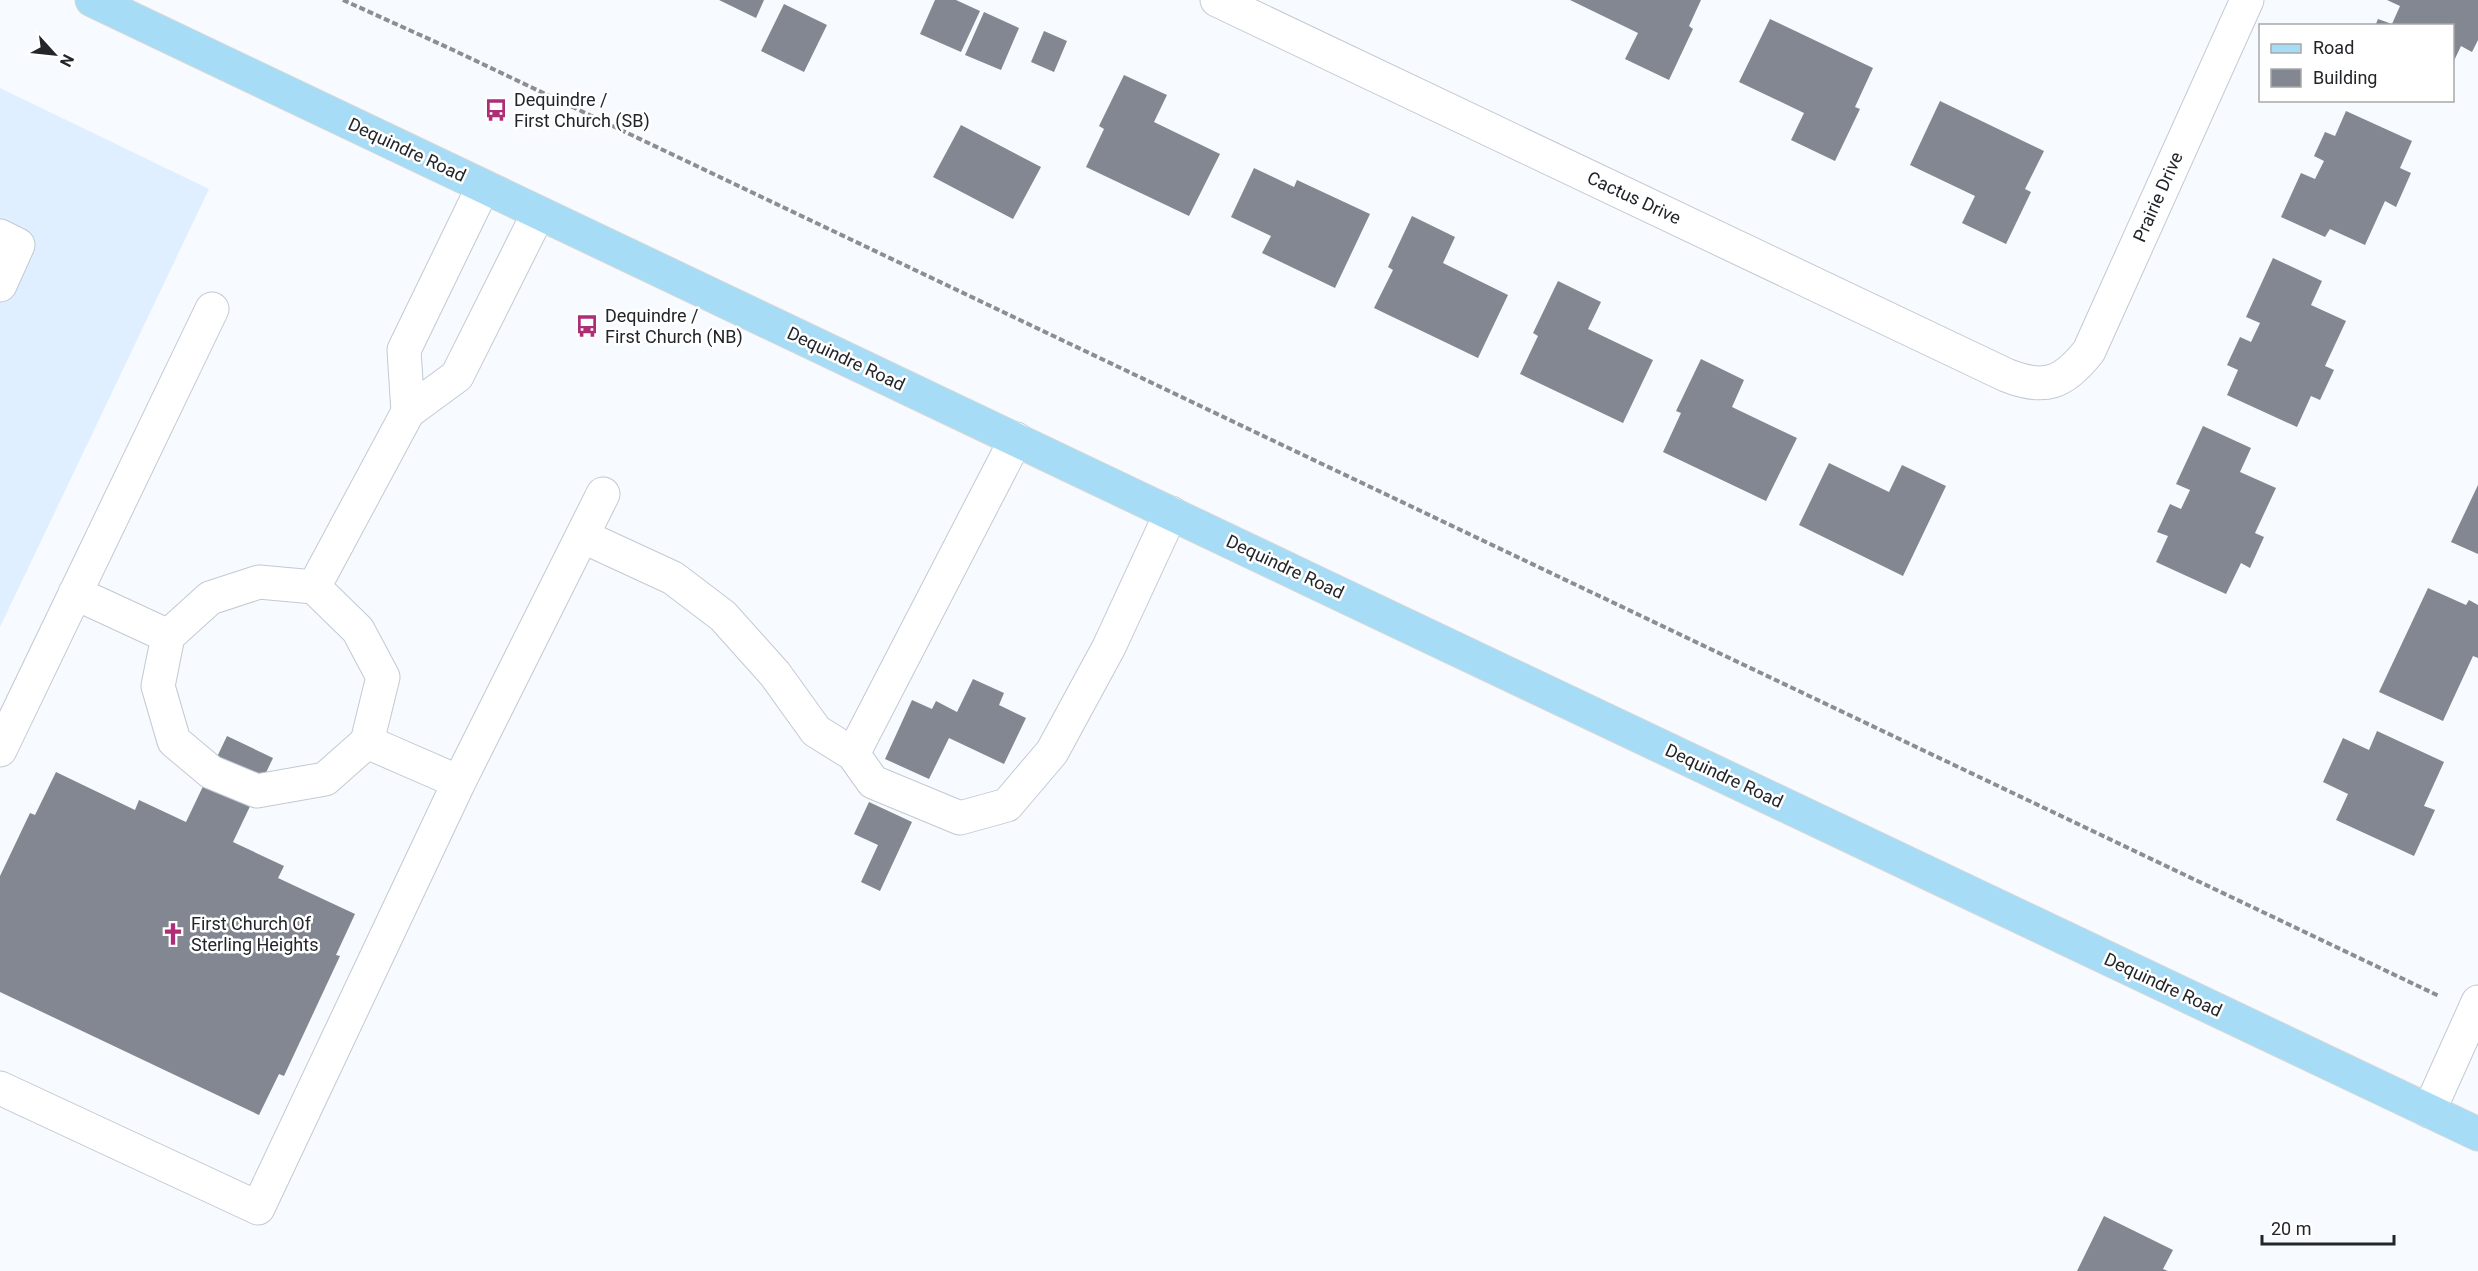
<svg xmlns="http://www.w3.org/2000/svg" width="2478" height="1271" font-family="Roboto,sans-serif">
  <rect width="100%" height="100%" fill="#f7fafe"/>
  <path fill="#e0efff" d="M0,88l209,101 -209,438z"/>
  <path fill="#838791" d="M719,0h45l-8,18z
    M935,0h21l24,11 -19,41 -41,-18z
    M1570,0h131l-12,26 4,3 -24,51 -44,-21 13,-26z
    M2387,0h91v40l-6,12 -11,-6 -9,19v-39h-77l3,-7 14,5 8,-18z
    M784,4l43,21 -23,47 -43,-21z
    M984,12l35,16 -18,42 -36,-15z
    M1770,19l103,49 -18,39 5,2 -25,52 -44,-21 13,-27 -65,-31z
    M1044,31l23,10 -13,31 -23,-10z
    M1124,75l43,20 -13,27 66,32 -31,62 -103,-49 18,-38 -5,-3z
    M1940,101l104,50 -19,38 6,3 -25,52 -44,-21 13,-27 -65,-31z
    M2346,111l66,30 -12,27 11,5 -15,34 -11,-6 -20,44 -35,-16 -5,8 -44,-20 20,-44 14,6 9,-18 -10,-5 11,-24 10,4z
    M961,125l80,42 -28,52 -80,-42z
    M1254,168l40,19 3,-7 73,34 -35,74 -73,-35 9,-17 -40,-19z
    M1412,216l43,21 -12,26 65,32 -30,63 -104,-50 19,-38 -5,-3z
    M2273,258l49,23 -11,24 35,16 -21,45 9,4 -14,30 -9,-4 -14,31 -70,-32 11,-25 -11,-5 13,-28 11,5 9,-19 -14,-6z
    M1558,281l43,21 -13,27 65,31 -30,63 -103,-49 18,-38 -5,-3z
    M1701,359l43,21 -12,27 65,31 -31,63 -103,-49 18,-39 -5,-2z
    M2203,426l48,22 -11,24 36,16 -21,45 9,4 -14,31 -9,-5 -15,31 -70,-32 12,-26 -11,-4 13,-28 11,5 9,-19 -14,-6z
    M1829,463l60,29 13,-27 44,21 -43,90 -104,-51z
    M2478,485v69l-27,-12z
    M2428,588l38,17 3,-5 9,5v53l-5,-2 -30,65 -64,-29z
    M973,679l31,14 -5,12 27,13 -22,46 -55,-26 -20,41 -44,-20 27,-59 20,9 4,-8 21,11z
    M2377,731l67,31 -20,44 11,4 -21,46 -78,-36 12,-26 -25,-12 20,-44 26,12z
    M227,736l46,22 -40,84 51,24 -6,12 77,36 -19,41 4,1 -56,120 -5,-2 -20,41 -259,-123v-116l30,-63 5,2 21,-43 79,38 4,-10 47,22z
    M869,802l43,20 -32,69 -19,-9 17,-37 -24,-11z
    M2104,1216l69,34 -10,19 5,2h-91z"/>
  <g fill="none" stroke-linecap="round" stroke-linejoin="round">
    <g stroke="#c1cad4" stroke-width="35">
      <path id="minor" d="M1217,0l789,375c39,16 58,8 83,-24l158,-351
        M0,236l18,9 -18,40
        M408,412l-4,-62 79,-163
        M1016,439l-163,315 20,28 87,36 47,-13 45,-53 57,-105 62,-134
        M582,536l91,42 50,38 52,58 41,57 37,23
        M259,582l55,5 44,43 25,47 -16,65 -42,37 -68,12 -46,-19 -37,-31 -16,-55 10,-50 42,-38z
        M314,587l94,-175 49,-36 81,-162
        M75,593l93,43
        M367,742l92,40 144,-288
        M0,750l212,-441
        M0,1088l258,120 201,-426
        M2429,1111l49,-109"/>
    </g>
    <g stroke="#d7d8d8" stroke-width="35">
      <path id="major" d="M92,0c794,380 1591,756 2386,1134"/>
    </g>
    <path stroke="#8b8e92" stroke-width="4" stroke-dasharray="6 3" stroke-linecap="butt" d="M343,0l108,49 1988,947"/>
    <use href="#minor" stroke="#fff" stroke-width="33"/>
    <use href="#major" stroke="#a6dcf5" stroke-width="33"/>
  </g>
  <defs>
    <g id="bus-bare" transform="scale(1.8)"><path d="M-5-6H5V4H4V6H2V4H-2V6H-4V4H-5ZM-3.5-4V0h7V-4ZM-3.5 1.2v1.5H-2V1.2ZM2 1.2v1.5H3.5V1.2Z" fill="#af2c76" stroke="#fff" stroke-width="2.5" paint-order="stroke"/></g>
    <g id="church-bare" transform="scale(1.8)"><path d="M-1.2-6h2.4v3.5h3.3v2.4h-3.3V6h-2.4V-.1h-3.3v-2.4h3.3Z" fill="#af2c76" stroke="#fff" stroke-width="2.5" paint-order="stroke"/></g>
  </defs>
  <g fill-rule="evenodd">
    <use href="#bus-bare" x="496" y="110"/>
    <use href="#bus-bare" x="587" y="326"/>
    <use href="#church-bare" x="173" y="934"/>
  </g>
  <g text-anchor="middle" stroke-width="5" stroke-linejoin="round" paint-order="stroke">
    <g font-size="18" fill="#222529" stroke="#fff" text-anchor="start">
      <text x="514" y="106">Dequindre /<tspan x="514" dy="21">First Church (SB)</tspan></text>
      <text x="605" y="322">Dequindre /<tspan x="605" dy="21">First Church (NB)</tspan></text>
      <text x="191" y="930">First Church Of<tspan x="191" dy="21">Sterling Heights</tspan></text>
    </g>
    <g font-size="18" fill="#222529" stroke="#fff">
      <text transform="translate(407 150) rotate(25)" y="6">Dequindre Road</text>
      <text transform="translate(2158 197) rotate(-66)" y="6">Prairie Drive</text>
      <text transform="translate(1634 198) rotate(25)" y="6">Cactus Drive</text>
      <text transform="translate(846 359) rotate(25)" y="6">Dequindre Road</text>
      <text transform="translate(1285 567) rotate(25)" y="6">Dequindre Road</text>
      <text transform="translate(1724 776) rotate(25)" y="6">Dequindre Road</text>
      <text transform="translate(2163 985) rotate(25)" y="6">Dequindre Road</text>
    </g>
  </g>
  <rect x="2259" y="24" width="195" height="78" fill="#ffffff" stroke="#a7a8a9" stroke-width="1.5"/>
  <rect x="2271" y="44" width="30" height="9" fill="#a6dcf5" stroke="#a7a8a9" stroke-width="1.5"/>
  <text x="2313" y="54" font-size="18" fill="#222529">Road</text>
  <rect x="2271" y="69" width="30" height="18" fill="#838791" stroke="#a7a8a9" stroke-width="1.5"/>
  <text x="2313" y="84" font-size="18" fill="#222529">Building</text>
  <g transform="translate(54 54) rotate(117)" stroke="#ffffff" stroke-width="4.5" paint-order="stroke">
  <path d="M0-4.5L10 22L0 15L-10 22Z" fill="#222529"/>
  <text y="-9" font-size="16" font-weight="bold" text-anchor="middle" fill="#222529">N</text>
  </g>
  <path d="M2262 1235v9h132v-9" fill="none" stroke="#222529" stroke-width="3"/>
  <text x="2271" y="1235" font-size="18" fill="#222529" stroke="#ffffff" stroke-width="4.5" paint-order="stroke">20 m</text>
</svg>
